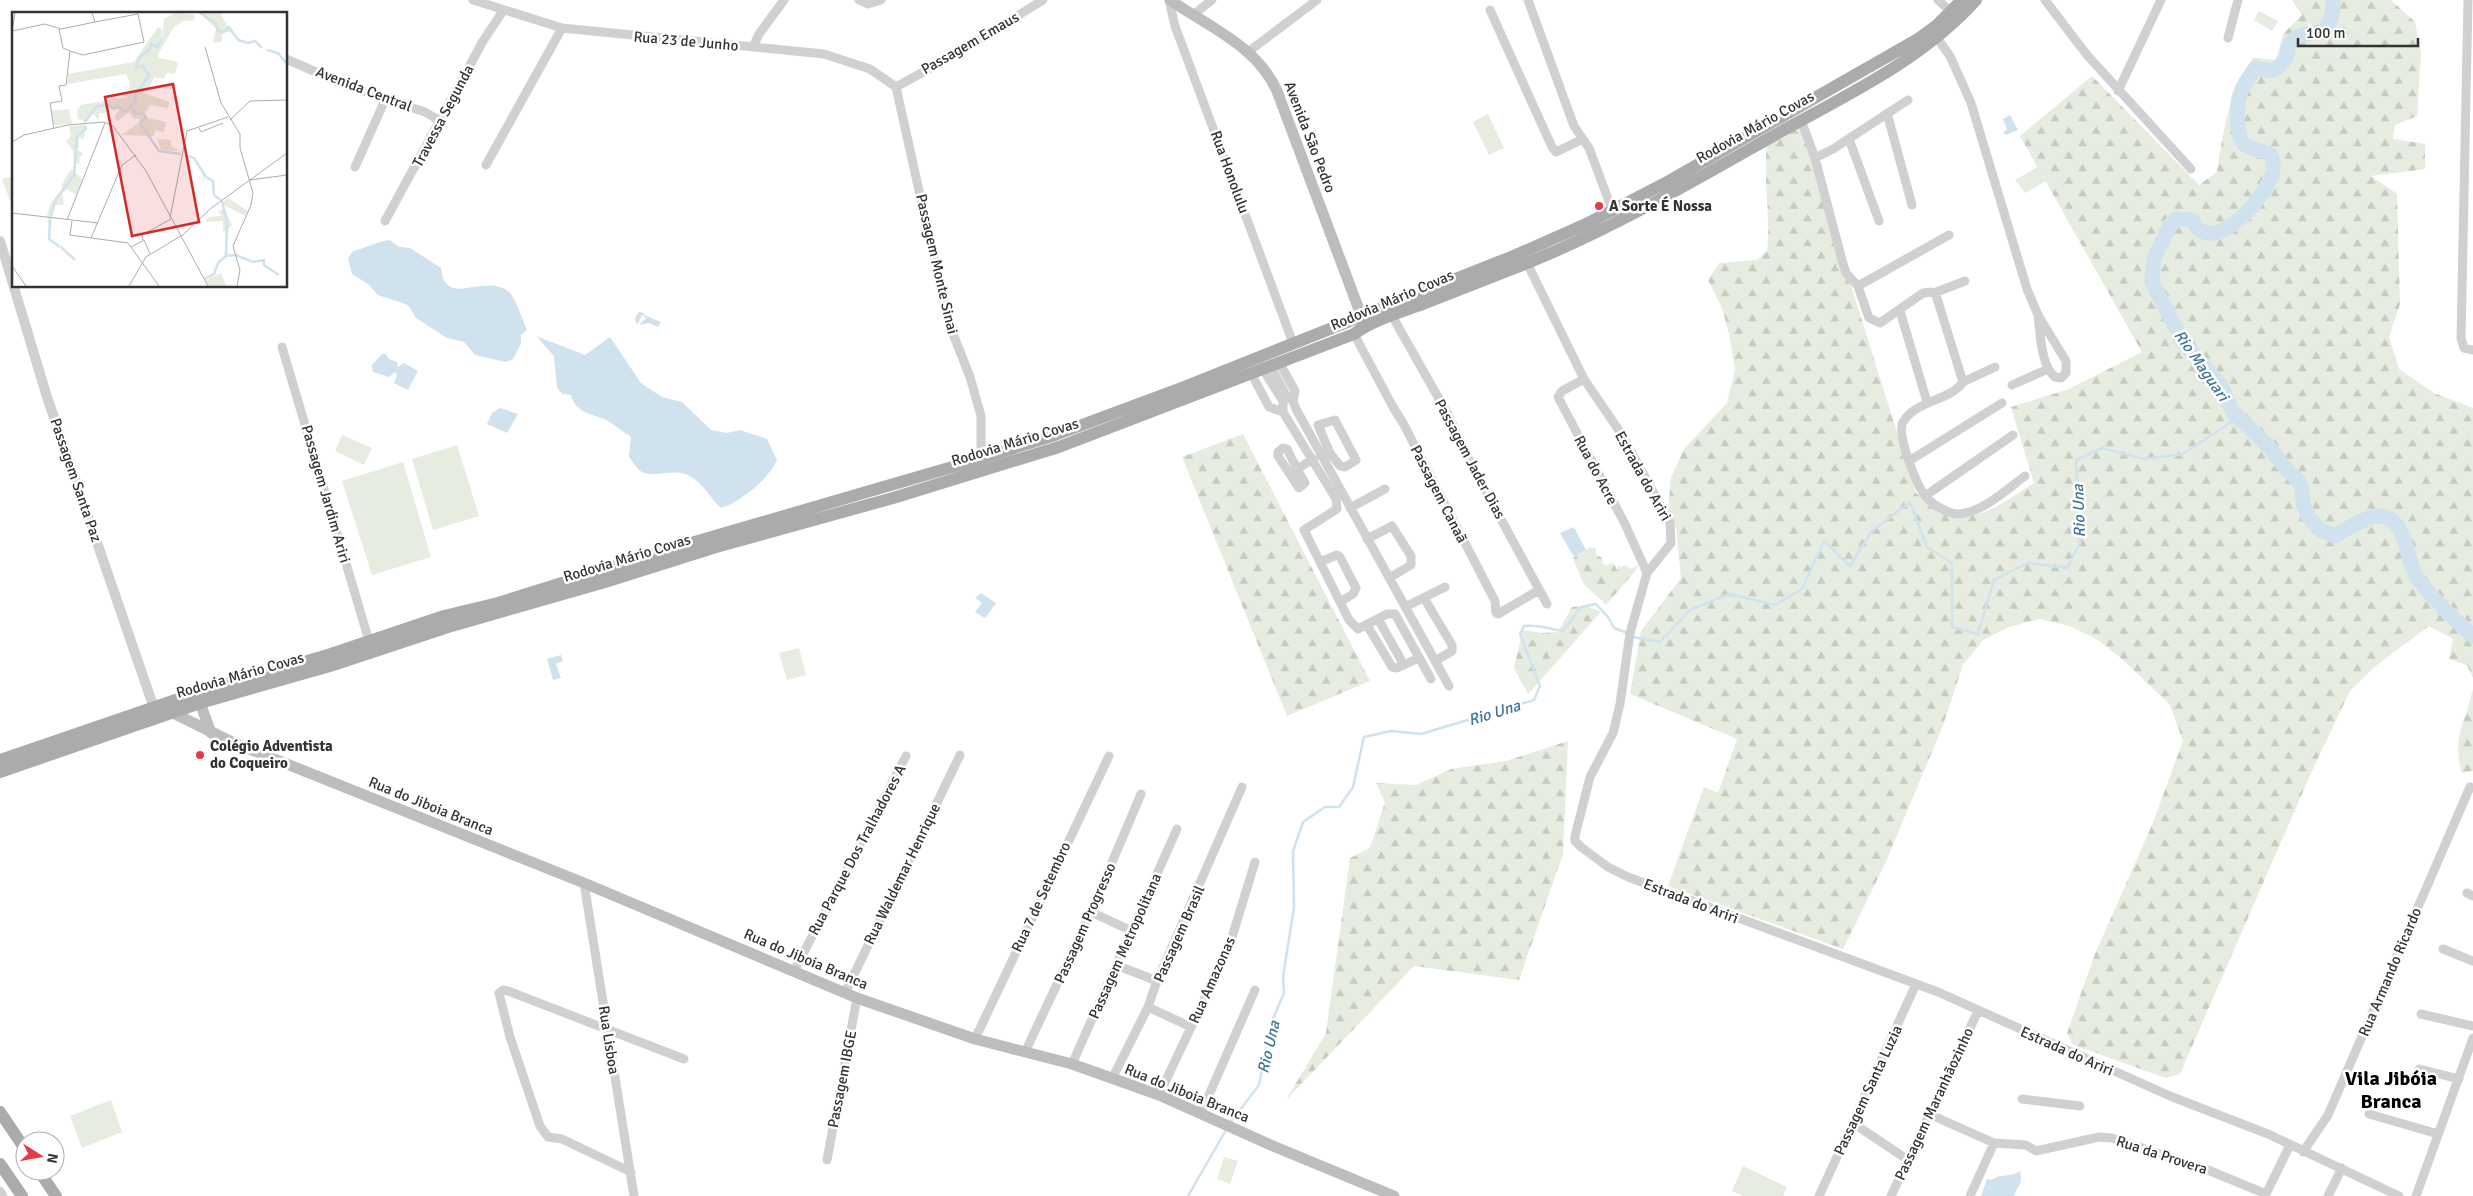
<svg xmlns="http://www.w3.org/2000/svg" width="2473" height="1196" font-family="Signika,sans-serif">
  <defs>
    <pattern id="forest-firs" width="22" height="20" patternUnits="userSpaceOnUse" patternTransform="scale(1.25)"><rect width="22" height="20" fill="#e6ecdf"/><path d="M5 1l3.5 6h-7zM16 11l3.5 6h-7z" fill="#c6cbc0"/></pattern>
  </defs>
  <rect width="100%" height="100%" fill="#fff"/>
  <path fill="url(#forest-firs)" d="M2292,0h99l24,22 6,31 -4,63 -22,9 -2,14 32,5v25l-54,7 26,18 3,110 -11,33 10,32 35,24 39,15v270l-6,-13 -18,-6 4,-20 -24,-13 -56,42 -23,23 -39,82 -131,301 -14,4 -93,-33 -6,-12 28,-79 57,-129 31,-84 -13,-36 -48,-46 -24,-19 -28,-14 -31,-7 -30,8 -26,13 -20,25 -21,63 -58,138 -41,83 -175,-63 36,-99 14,6 19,-54 -107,-45 11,-63 40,-53 -5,-50 -8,-15 3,-35 13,-29 43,-46 8,-32 -5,-33 -8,-30 -14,-28 11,-17 38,-3 10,-9c4,-36 -4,-71 0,-107l34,-18 115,367c7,5 14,12 22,17 35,19 67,-9 96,-27l-23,-76 58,-18 73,-37 -122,-216 72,-60 107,109 18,-13c6,-40 12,-80 36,-114l23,2 7,-26 19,-19z
    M1243,434l127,247 -83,35 -105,-259z
    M1589,548h7v6l6,4 1,6 4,1 6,-2 5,8v-6l2,2 6,-2 4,4 8,-4 -2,5 -30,35 -23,-22 -10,-25z
    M1587,606l14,6 -73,82 -14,-26 9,-38 19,3 16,-1 14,-25z
    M2473,689v82l-11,2c-11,-34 4,-52 11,-84z
    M1568,741l-5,113 -44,126 -105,-14 -128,134 40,-67 24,-175 20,-10 15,-46 -9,-19 40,2 35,-16 55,-8z"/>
  <path fill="#e6ecdf" d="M2259,11l19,10 -6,10 -18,-11z
    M1488,114l16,34 -15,7 -16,-33z
    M2039,166l9,14 -23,13 -10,-13z
    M14,176v35l-12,-32z
    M342,435l30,13 -8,17 -29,-14z
    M457,445l22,71 -46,14 -21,-71z
    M403,462l28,95 -59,18 -30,-94z
    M799,648l7,27 -19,5 -8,-27z
    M111,1100l11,32 -40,16 -12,-32z
    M1224,1157l14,4 -8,23 -13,-5z
    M1743,1166l44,21 -4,9h-40l-11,-5z"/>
  <path fill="#cfe2ee" d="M2010,115l8,15 -12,5 -3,-3 4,-3 -4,-10z
    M390,240l9,7 11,1 31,20c4,41 42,5 67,23 7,5 15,30 19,39l-6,5v9l-8,15 -7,3 -31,-7 -11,-13 -17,-4 -31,-20 -8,-13 -30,-10 -10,-11 -16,-10 -4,-16 5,-7c13,-3 24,-10 37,-11z
    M639,312l5,1v2l17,7 -3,5 -9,-4 -10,2 7,-7 -4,-3 -4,9 -2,-1 -1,-5z
    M536,336l49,19 25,-18 31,46 21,14 20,5 29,28 16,3 13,-3 27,9 10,21c-8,19 -37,42 -56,48 -12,-11 -19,-28 -36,-34 -14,-5 -31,4 -43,-2 -5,-3 -10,-11 -13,-15l2,-20c-8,-5 -15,-11 -23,-16 -16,-8 -32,-7 -37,-26l-9,-1 -5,-7 -3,-31z
    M382,354h4l3,5 8,3 1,5 6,-4 14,8 -10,19 -14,-7 3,-8 -2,-3 -6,5 -16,-5 -1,-7z
    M500,408l18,6 -11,19 -20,-9 5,-11z
    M1574,527l12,23 -12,7 -14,-24z
    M981,593l15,10 -11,15 -10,-6 7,-9 -7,-5z
    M561,655l2,6 -7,3 5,14 -8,2 -6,-21z
    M2020,1171c3,15 -2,13 -6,25h-33l6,-17 4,1c9,-7 20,-2 29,-9z"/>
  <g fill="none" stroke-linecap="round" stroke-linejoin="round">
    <path stroke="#cfe2ee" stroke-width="2.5" d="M1633,637l27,5 30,-32 39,-16 46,11 27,-16 22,-48 26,25 21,-34 39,-30 17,45 25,16v64l26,7 16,-54 34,-17 39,5 13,-25 -4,-83 26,-12 42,11 39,-5 48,-32 2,-10
      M1230,1123l29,-38 13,-64 12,-28 -1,-16 11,-70 -1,-56 10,-29 22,-15h14l14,-20 11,-50 27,-6 30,3 113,-34 6,-14 -20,-52 4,-8c14,-2 25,3 39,5l18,-24 15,-3 12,13 6,11 14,5
      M1188,1196l38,-66"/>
    <path stroke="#cfe2ee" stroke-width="15" d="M2333,0c0,47 -26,25 -41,41 -4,4 -5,8 -5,14 -1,4 -1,3 -4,7 -9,12 -12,9 -27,6 -16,19 -21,34 -18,58 1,6 2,15 7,19 7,5 18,5 26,10 1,5 3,10 2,15 -3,23 -60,92 -81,50l-15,-1 -7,6 -16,34 -2,23 31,60 38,44 12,26 36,35 19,24 10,9 4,8 1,16 6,14 11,12 15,6c31,-18 57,-38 71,9 3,11 5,23 11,33 15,21 37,41 56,58"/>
    <path stroke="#d0d0d0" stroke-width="9" d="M473,0l89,28 262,26 46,15 26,18
      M859,0l9,4 13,-4
      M1169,0l6,26 118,317
      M1528,0l46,126 15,22 24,64
      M1938,0l13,12
      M2045,0l42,55 104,114
      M2468,0l-7,338 3,10 9,2
      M1490,10l62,137 4,5 27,-13
      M1193,15l19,-15
      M1937,38l13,18 21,47 56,186 11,26 28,46v12l-5,5 -6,-1c-14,-10 -15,-46 -17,-62
      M2228,38l10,-38
      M753,47l6,-13 25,-34
      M1248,52l69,-52
      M286,59l62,27 77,26 15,9
      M896,87l52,234 22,56 11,39v46
      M896,87l65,-36 82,-51
      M2118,91l43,-91
      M1887,113l25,92
      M1801,120l14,38 27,102 4,13 12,13
      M1849,139l30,82
      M1815,158l18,-9 75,-49
      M486,165l76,-137
      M355,167l31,-69
      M385,221l98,-180 20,-30
      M1949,235l-91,51 11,32 11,5 43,-30 8,-1 5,3 27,87c-13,19 -47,18 -60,40 -7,12 14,64 23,75 7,8 22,17 33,17 24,-2 47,-24 66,-38
      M1527,263l57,116 38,56 48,88 1,20 -24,30 -17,60 -10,71 -7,29 -23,44 -15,59v5l6,6 27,20 20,10 310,115 232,104 98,38 131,62
      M1934,293l31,-12
      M1900,311l27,91
      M1391,314l56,99 23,49 77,142
      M1354,334l39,73 10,16 92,178 1,12 2,1 41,-24
      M282,347l87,294
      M1279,362l16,29 -2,10 3,8 153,277
      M1270,365l16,30 7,6
      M1262,368l21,33v11l53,87 1,10 -33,21 45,90 9,9 29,-15h8l36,65
      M1251,373l18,34 14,5
      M1584,379l-22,12 -4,6 67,127 22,49
      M1963,382l32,-15
      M2012,385l36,-16
      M1321,456l9,-3 10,13 5,1 11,-7 -21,-40 -17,5 12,28
      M1909,461l93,-58
      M1297,469l8,14 -6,5 -21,-32v-4l5,-4 4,1 10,20 16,-10
      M1925,496l88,-61
      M1350,508l35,-19
      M1367,539l25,-13 19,30v9l-22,13
      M1320,562l17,-7 3,2 16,31 -3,6 -13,8
      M1424,598l28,47v6l-17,10
      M1405,607l40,-20
      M1378,619l26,46
      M1367,625l25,42 5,1 22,-10
      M584,883l50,313
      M2467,893l6,3
      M1091,912l41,19
      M2443,949l30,12
      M1116,965l41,16
      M794,971l112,-215
      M845,993l115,-238
      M1148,1007l43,20
      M2421,1014l52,12
      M975,1039l134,-283
      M1026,1050l65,-138 50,-118
      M1072,1064l105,-235
      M2419,1069l40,10
      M1112,1079l36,-72 9,-26 85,-194
      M1159,1095l70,-148 26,-85
      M2022,1099l58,7
      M1201,1113l54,-123
      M1929,1114l65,29 32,2 10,6 63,-14 13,1 96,32 58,24
      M2369,1114l69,20
      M1853,1123l55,37
      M2303,1152l25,-37 142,-328
      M827,1160l30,-162
      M631,1172l-69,-33 -14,-2 -8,-11 -30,-89 -11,-44 4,-3 5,1 176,68
      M0,1191l3,5
      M1819,1196l97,-212
      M1891,1196l87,-185
      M1970,1196l24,-53
      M2265,1196l25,-51
      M2328,1196l14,-28
      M2416,1196l57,-158"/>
    <path stroke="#d0d0d0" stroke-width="10" d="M0,241l47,156 109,317"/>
    <path stroke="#bdbdbd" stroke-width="11" d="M1170,0c39,27 87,46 107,91l87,232
      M200,703l11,30
      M171,712l61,30 352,141 273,115 118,41 97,25 87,31 114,51 121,50"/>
    <path stroke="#ababab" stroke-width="12" d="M0,760l196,-67 132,-38 116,-39 54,-13 183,-57 285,-83 89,-28 129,-48 332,-132 70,-31 83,-43 249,-142 19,-14 25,-25
      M0,772l200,-69 130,-37 118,-39 157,-45 111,-35 177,-49 166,-51 295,-113c21,-15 45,-21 69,-30 34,-13 68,-27 102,-40 89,-36 172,-85 255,-132 69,-38 143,-73 196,-132
      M0,1112l25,37
      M0,1164l22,32
      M39,1171l17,25"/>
  </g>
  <g fill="#e63946" stroke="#fff" stroke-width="2">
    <circle cx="1599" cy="206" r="5"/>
    <circle cx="200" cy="755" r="5"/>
  </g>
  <g text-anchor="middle" stroke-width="5" stroke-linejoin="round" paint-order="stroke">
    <g font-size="15" fill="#333" stroke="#fff">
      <text transform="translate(686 41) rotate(5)" y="5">Rua 23 de Junho</text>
      <text transform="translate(970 43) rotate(-30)" y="5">Passagem Emaus</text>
      <text transform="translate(364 89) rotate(21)" y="5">Avenida Central</text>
      <text transform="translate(443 116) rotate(-62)" y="5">Travessa Segunda</text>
      <text transform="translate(1755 127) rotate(-29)" y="5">Rodovia Mário Covas</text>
      <text transform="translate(1310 137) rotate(69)" y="5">Avenida São Pedro</text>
      <text transform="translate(1230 172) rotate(70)" y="5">Rua Honolulu</text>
      <text transform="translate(937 264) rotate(77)" y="5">Passagem Monte Sinai</text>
      <text transform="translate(1392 300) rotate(-23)" y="5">Rodovia Mário Covas</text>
      <text transform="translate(1015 442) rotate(-17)" y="5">Rodovia Mário Covas</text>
      <text transform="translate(1470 459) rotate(62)" y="5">Passagem Jader Dias</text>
      <text transform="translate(1596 470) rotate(62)" y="5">Rua do Acre</text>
      <text transform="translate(1643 476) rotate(61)" y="5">Estrada do Ariri</text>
      <text transform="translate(76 480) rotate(71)" y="5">Passagem Santa Paz</text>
      <text transform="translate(326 494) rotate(74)" y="5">Passagem Jardim Ariri</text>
      <text transform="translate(1439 494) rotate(63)" y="5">Passagem Canaã</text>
      <text transform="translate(627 558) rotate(-17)" y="5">Rodovia Mário Covas</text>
      <text transform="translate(240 675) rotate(-16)" y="5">Rodovia Mário Covas</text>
      <text transform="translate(431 806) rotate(22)" y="5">Rua do Jiboia Branca</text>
      <text transform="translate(857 850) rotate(-62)" y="5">Rua Parque Dos Tralhadores A</text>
      <text transform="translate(902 874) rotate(-64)" y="5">Rua Waldemar Henrique</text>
      <text transform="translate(1041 897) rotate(-65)" y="5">Rua 7 de Setembro</text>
      <text transform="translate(1691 901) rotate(21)" y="5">Estrada do Ariri</text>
      <text transform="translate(1085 923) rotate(-66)" y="5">Passagem Progresso</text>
      <text transform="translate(1179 934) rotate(-66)" y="5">Passagem Brasil</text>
      <text transform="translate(1125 946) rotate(-66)" y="5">Passagem Metropolitana</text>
      <text transform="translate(806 959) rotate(23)" y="5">Rua do Jiboia Branca</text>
      <text transform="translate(2390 972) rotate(-67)" y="5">Rua Armando Ricardo</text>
      <text transform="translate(1212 980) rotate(-66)" y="5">Rua Amazonas</text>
      <text transform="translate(609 1040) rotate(81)" y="5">Rua Lisboa</text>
      <text transform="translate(2067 1051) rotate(24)" y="5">Estrada do Ariri</text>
      <text transform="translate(842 1079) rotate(-79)" y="5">Passagem IBGE</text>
      <text transform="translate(1868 1090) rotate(-65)" y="5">Passagem Santa Luzia</text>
      <text transform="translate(1187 1093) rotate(22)" y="5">Rua do Jiboia Branca</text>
      <text transform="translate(1934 1104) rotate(-65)" y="5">Passagem Maranhãozinho</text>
      <text transform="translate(2162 1155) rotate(18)" y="5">Rua da Provera</text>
    </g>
    <g font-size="15" font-weight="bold" fill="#333" stroke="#fff" text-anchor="start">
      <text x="1609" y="211">A Sorte É Nossa</text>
      <text x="210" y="751">Colégio Adventista<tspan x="210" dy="17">do Coqueiro</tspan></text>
    </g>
    <g font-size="16" font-style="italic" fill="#3f7597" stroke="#fff">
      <text transform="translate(2202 365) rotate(55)" y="6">Rio Maguari</text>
      <text transform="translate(2078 511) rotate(-92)" y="6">Rio Una</text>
      <text transform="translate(1494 712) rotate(-17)" y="6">Rio Una</text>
      <text transform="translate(1268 1047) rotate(-77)" y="6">Rio Una</text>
    </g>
    <g font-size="20" font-weight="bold" fill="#000" stroke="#fff">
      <text x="2391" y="1085">Vila Jibóia<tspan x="2391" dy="23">Branca</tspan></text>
    </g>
  </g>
  <g transform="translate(12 12)">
    <rect width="275" height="275" fill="#fff"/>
    <path d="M163,1l20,2 -1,5 -11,1 -10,7 -15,26 1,4 19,4 -3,12 -8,-1 -3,6 -10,-2 -5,12 -8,3 28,10 -1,6 -18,-3 -5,8 3,5 18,4 -2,10 -9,-2 -1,6 -33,-1 18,-12 1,-4 -7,-1 -4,-6 -11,9 -4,-4 5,-7 -11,-4 -3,7h-6v7l-6,-6 -9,10 -1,-4 -5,-1 -1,-8 4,-6 46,-8 3,-15 -4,-8 -59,10 1,-10 66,-12 24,-35 4,2v13l2,-23zM57,97l3,15 -18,1 -3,-14zM74,113l-2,14 -5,-1v10h-3l7,6 -4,4 1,6 -5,-2v5l-2,-16 -7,-10 5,-5 -2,-10zM145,127l14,1v6l9,5 -19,-1zM59,157l11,10 -5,16 -10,-6 -5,4 2,12h-10l-4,25 -3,-15 4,-13 12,-11 -2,-5zM210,191l10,22 -6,6h-3v-10l-17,1 1,-5 15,-1 -4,-5 6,-1z" fill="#e6ecdf"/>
    <path d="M188,1h20l11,19h-8l-2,10 -8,1 3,-14z" fill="#e6ecdf"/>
    <path d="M216,186l20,13 -3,5 -21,-11 -1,-3z" fill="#e6ecdf"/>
    <path d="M209,261l5,12 4,1h-21l-4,-6z" fill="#e6ecdf"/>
    <path fill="none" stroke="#cfe2ee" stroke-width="2.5" d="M188,1l15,10 3,8 6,1 5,-5 9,13 10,3 7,-2 7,7M255,38l11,3 9,11M119,94l5,8 6,-1 4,5 -6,5 19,28 22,3M73,110l12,-16 11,-1 6,4 4,-3 7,6 11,-12 -1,-4 14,-21 -6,-9 -7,1 3,-9 11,-9 1,-5 6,3 5,-7M173,143l9,3 12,19 7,4 1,14 7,5M39,204l5,-17 18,-24 3,-39 9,-7 -1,-3M38,208l-1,19 11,8M49,235l14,13M214,244l10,-1 17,7 11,-2v5l15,10M192,267l10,-5 4,-11 8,-7 1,-33 -5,-22"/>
    <path fill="none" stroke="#adadad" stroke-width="1" d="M0,19l33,-7 16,5 34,-7 -3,-9M0,19l3,-18M193,35l16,56 19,31v14l13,45 -2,12 -18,41 7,24 -3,16M58,39l13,4 61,-13 -6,-28 -43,8M218,108l20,-19 37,-1M187,116l2,4 22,-9M42,117l-4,-26 12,-2 -3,-15 7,-1 4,-34 -7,-3 -4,-19M0,130l12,-7 44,-10 36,-3 9,4 33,45 62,115M238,168l37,-5M0,201l86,10M158,206l17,-87 41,-14M55,208l38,-97M60,209l-2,14 58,8 31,43M79,226l31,-73 14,-10M131,228l-1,-5 29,-16M119,235l13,-7 6,14M0,254l14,20M117,274l17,-29 38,-23 26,-25 77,-56"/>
    <path fill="#d62828" fill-opacity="0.15" stroke="#d62828" stroke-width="2.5" d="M161,72l26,138 -67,14 -27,-139z"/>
    <rect width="275" height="275" fill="none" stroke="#333" stroke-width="2.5"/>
  </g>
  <g transform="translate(40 1156) rotate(101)"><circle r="24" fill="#ffffff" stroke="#adadad"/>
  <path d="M0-4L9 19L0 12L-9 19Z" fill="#e63946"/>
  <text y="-8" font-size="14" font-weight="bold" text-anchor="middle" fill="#333333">N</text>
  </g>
  <path d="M2298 38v8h120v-8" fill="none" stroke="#333333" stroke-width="2.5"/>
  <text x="2306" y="38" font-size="15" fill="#333333" stroke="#ffffff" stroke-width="4" paint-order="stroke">100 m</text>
</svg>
